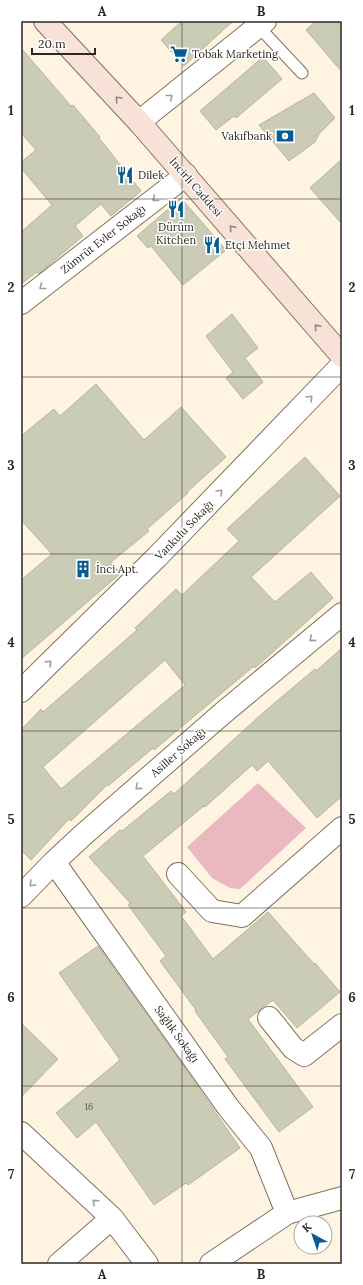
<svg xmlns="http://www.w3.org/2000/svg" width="363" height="1285" font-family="Lora,serif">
  <rect width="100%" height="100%" fill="#fff3e2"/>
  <path fill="#eab9bf" d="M258,783l48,45 -66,61 -10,-1 -18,-10 -25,-31z"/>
  <path fill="#cbccb5" stroke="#b5b69f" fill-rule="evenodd" d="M182,21h51l-49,45 -23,-26z
    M316,21h26v51l-36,-42z
    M21,48l50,58 2,-1 27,32 -1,1 42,53 -30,25 -10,-12 -26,22 8,10 -41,35 -3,3 -2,-2 -16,12v-52l31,-27 -31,-37v-6l15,-12 -15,-17z
    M263,57l19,22 -46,39 -2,-2 -18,14 -16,-19z
    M314,93l21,25 -16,16 -4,8 -26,19 -30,-36z
    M342,159v65l-32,-36z
    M181,198l45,52 -43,35 -32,-39 -3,2 -11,-12z
    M232,314l26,34 -13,10 18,24 -20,17 -17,-21 7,-6 -27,-36z
    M96,384l48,56 37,-33 45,50 -39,35 1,1 -41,36 2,2 -39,32 11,10 -100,86v-79l31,-26 -31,-34v-84l33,-27 6,7z
    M305,457l35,39 -89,81 24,25 36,-30 22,26 -78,70 -1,-2 -100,84 -1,-2 -45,38 -1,-1 -36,36 -2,-2 -38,41 -10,-10v-120l20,-21 2,3 94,-82 -2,-2 41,-39 6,6 57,-54 -12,-12zM165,660l20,25 -124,104 -18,-22z
    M342,648v148l-25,22 -49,-57 -11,10 -5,-6 -47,42 -1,-1 -61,50 43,56 -5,4 32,43 55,-47 46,52 1,-1 25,29 -43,36 -24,-28 -25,19 65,88 -34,25 -54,-73 3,-2 -33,-46 1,-1 -36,-49 6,-5 -38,-51 2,-2 -41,-46 31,-27 2,1 49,-40 3,3 91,-83 50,-42 1,2z
    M98,946l84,118 58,84 -52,37 -2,-2 -32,22 -58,-83 -19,16 -21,-25 64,-53 -61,-87z
    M21,1023l37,36 -37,38z"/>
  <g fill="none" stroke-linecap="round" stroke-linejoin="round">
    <g stroke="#807360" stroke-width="13">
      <path id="service" d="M258,26l44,47"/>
    </g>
    <g stroke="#807360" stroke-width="24">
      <path id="minor" d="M139,122l126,-101
        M21,303l165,-128
        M21,691l136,-134 185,-192
        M54,862l174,245 33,41 26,65
        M178,874l34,37 30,5 100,-88
        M21,896l33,-34 29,-27 140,-122 119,-99
        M269,1018l24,30 11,7 38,-30
        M21,1133l91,85 35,46
        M59,1264l53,-46
        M211,1264l76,-51 55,-15"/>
    </g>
    <g stroke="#807360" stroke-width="24">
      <path id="secondary" d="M45,21l94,101 203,234"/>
    </g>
    <use href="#service" stroke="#fff" stroke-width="11"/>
    <use href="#minor" stroke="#fff" stroke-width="22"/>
    <use href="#secondary" stroke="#f8e1d7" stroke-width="22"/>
  </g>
  <defs><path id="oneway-chevron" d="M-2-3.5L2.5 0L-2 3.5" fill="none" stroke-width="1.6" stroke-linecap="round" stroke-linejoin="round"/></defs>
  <g stroke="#a19e9b">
    <use href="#oneway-chevron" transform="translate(170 97) rotate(-39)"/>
    <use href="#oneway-chevron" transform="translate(155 199) rotate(142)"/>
    <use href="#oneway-chevron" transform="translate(42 287) rotate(142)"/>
    <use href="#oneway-chevron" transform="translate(310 398) rotate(-46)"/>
    <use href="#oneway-chevron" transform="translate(220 492) rotate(-46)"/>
    <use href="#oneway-chevron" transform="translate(312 639) rotate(140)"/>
    <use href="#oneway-chevron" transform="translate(49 663) rotate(-44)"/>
    <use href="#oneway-chevron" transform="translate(138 787) rotate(139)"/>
    <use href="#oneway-chevron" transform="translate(32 884) rotate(134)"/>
    <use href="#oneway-chevron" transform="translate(95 1202) rotate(-138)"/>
  </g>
  <g stroke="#93847c">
    <use href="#oneway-chevron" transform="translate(118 99) rotate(-133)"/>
    <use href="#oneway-chevron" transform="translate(232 228) rotate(-131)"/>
    <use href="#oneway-chevron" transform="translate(317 327) rotate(-131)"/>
  </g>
  <path fill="none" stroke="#2e2821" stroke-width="1" stroke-opacity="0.55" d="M182,21v1243M21,199h321M21,377h321M21,554h321M21,731h321M21,908h321M21,1086h321"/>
  <defs>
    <g id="supermarket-bare" transform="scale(1.38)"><path d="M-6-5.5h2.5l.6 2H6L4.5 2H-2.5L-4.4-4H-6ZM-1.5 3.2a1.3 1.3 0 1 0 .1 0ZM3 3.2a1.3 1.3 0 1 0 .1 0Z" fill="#065d8f" stroke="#fff" stroke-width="2.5" paint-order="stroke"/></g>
    <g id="bank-bare" transform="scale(1.38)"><path d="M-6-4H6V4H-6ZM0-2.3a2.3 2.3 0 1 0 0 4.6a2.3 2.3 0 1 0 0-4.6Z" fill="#065d8f" stroke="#fff" stroke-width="2.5" paint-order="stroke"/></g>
    <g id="restaurant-bare" transform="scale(1.38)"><path d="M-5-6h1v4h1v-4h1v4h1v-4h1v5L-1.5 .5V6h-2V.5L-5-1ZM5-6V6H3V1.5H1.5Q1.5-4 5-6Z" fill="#065d8f" stroke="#fff" stroke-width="2.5" paint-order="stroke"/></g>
    <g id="building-bare" transform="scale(1.38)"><path d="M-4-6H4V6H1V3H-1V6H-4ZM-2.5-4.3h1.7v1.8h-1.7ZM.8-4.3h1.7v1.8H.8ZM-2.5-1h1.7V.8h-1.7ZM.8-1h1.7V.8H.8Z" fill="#065d8f" stroke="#fff" stroke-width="2.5" paint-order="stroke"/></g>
  </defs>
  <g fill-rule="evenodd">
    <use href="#supermarket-bare" x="179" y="54"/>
    <use href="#bank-bare" x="285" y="136"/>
    <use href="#restaurant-bare" x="125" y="175"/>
    <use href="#restaurant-bare" x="176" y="209"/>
    <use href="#restaurant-bare" x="212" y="245"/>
    <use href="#building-bare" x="83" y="569"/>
  </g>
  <g text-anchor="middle" stroke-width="3" stroke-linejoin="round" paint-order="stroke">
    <g font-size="9" fill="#555146">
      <text x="89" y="1110">16</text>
    </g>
    <g font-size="11" fill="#2e2821" stroke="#fff" text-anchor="start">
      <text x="192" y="58">Tobak Marketing</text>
      <text x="272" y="140" text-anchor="end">Vakıfbank</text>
      <text x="138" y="179">Dilek</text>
      <text x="176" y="231" text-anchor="middle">Dürüm<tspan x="176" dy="13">Kitchen</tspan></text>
      <text x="225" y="249">Etçi Mehmet</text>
      <text x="96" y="573">İnci Apt.</text>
    </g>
    <g font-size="11" fill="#2e2821" stroke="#fff">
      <text transform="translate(196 187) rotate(49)" y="4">İncirli Caddesi</text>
      <text transform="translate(103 239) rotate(-38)" y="4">Zümrüt Evler Sokağı</text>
      <text transform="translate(184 530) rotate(-46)" y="4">Vankulu Sokağı</text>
      <text transform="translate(178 752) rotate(-41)" y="4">Asiller Sokağı</text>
      <text transform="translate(177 1034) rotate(54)" y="4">Sağlık Sokağı</text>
    </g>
  </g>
  <rect width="363" height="1285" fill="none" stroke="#ffffff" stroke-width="44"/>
  <g transform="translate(313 1235) rotate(320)"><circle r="19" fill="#ffffff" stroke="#aba9a6"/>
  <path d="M0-3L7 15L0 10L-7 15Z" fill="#065d8f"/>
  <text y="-6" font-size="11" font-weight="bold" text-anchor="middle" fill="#2e2821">K</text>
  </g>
  <path d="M32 48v6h63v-6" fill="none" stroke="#2e2821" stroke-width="2"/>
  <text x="38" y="48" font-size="12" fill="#2e2821" stroke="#ffffff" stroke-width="3" paint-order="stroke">20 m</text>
  <rect x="22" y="22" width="319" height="1241" fill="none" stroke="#2e2821" stroke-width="1.5"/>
  <g font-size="13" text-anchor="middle" font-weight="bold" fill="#2e2821">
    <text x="102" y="16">A</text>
    <text x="261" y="16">B</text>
    <text x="11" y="115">1</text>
    <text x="352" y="115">1</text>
    <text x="11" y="292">2</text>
    <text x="352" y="292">2</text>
    <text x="11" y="470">3</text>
    <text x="352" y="470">3</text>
    <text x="11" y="647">4</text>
    <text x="352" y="647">4</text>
    <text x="11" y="824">5</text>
    <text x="352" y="824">5</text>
    <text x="11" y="1002">6</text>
    <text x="352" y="1002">6</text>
    <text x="11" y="1179">7</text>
    <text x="352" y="1179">7</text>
    <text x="102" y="1279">A</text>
    <text x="261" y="1279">B</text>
  </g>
</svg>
